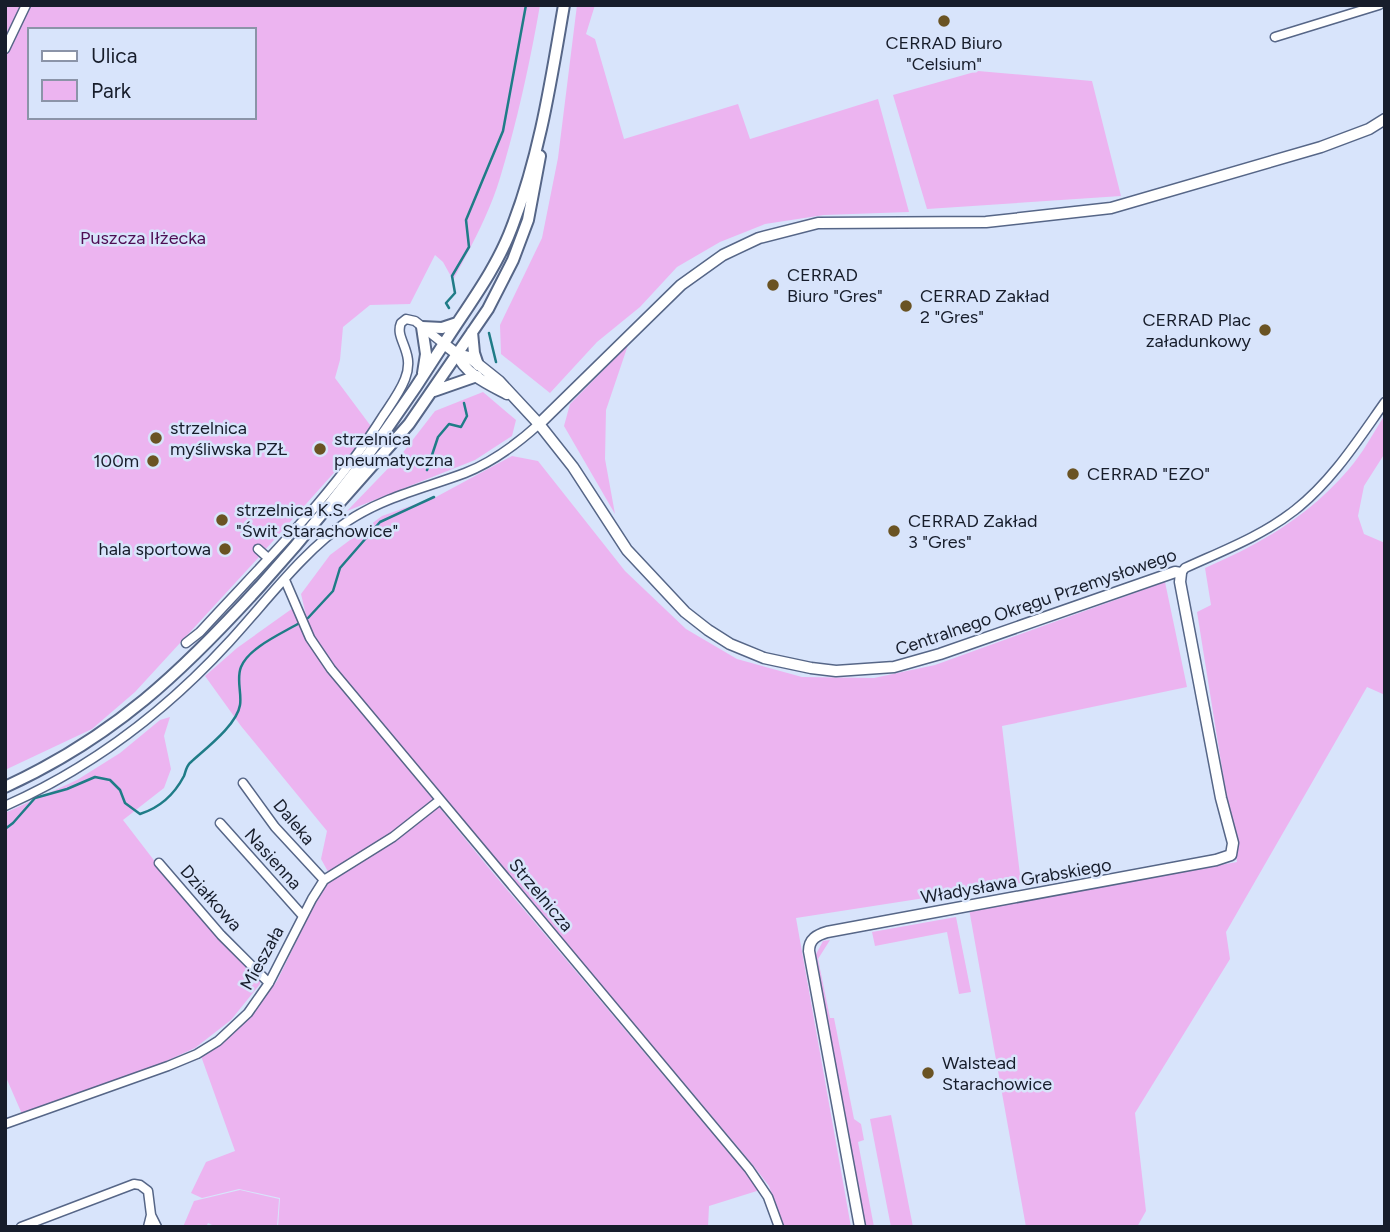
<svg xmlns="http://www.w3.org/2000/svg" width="1390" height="1232" font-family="Figtree,sans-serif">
  <rect width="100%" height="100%" fill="#d8e4fb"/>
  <path fill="#ecb4f0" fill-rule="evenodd" d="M5,5h535c-10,58 -23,117 -40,173 -11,36 -29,69 -47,102l-10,-18 -8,-7 -25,49 -40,1 -27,22 -3,33 -5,18 38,51 -108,121 -6,-4 -4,6 4,5 -124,135 -43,37 -87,41zM30,30h224v87h-224z
    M577,5h18l-9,29 9,5 29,100 114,-35 12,35 128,-40 31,113 -85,3 -59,9 -45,18 -43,25 -37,40 -43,35 -47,51 -49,-39 -1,-29 42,-87 16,-80z
    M978,71l114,10 29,115 -194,13 -34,-114z
    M628,345l-22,65 -1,49 10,55 -51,-88 6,-22z
    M483,392l33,28 -4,16 -37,24 -128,51 54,-56 34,-44z
    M1385,415v38l-21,33 -6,30 6,18 21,9v152l-18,-8 -141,245 4,27 -95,154 11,98 -9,16h-111l-57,-318 268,-47 -40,-250 14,-7 -6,-37c56,-24 104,-52 144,-99 14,-16 24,-36 36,-54z
    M512,456l26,5 87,110 61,58 51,30 65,18 72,1 61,-13 230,-83 22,105 -185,39 19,157 -225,35 55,309h-68l-14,-41 -17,-22 -426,-507 -17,-29 -8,-34 29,-39 52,-39 54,-19z
    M293,608l29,55 166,204 272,323 -51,16 -1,21h-430l2,-29 -41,-9 -37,9 -11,-5 15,-31 29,-11 -34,-95 52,-44 24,-31 35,-72 19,-32 -10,-18 6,-28 -86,-105 -36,-50 32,-28z
    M170,717l-6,19 7,33 -7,19 -41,32 63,82 74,78v4l-29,36 -36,28 -33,15 -140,51 -17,-39v-262l72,-33 43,-27 40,-33z
    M956,917l15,75 -12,2 -12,-62 -72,14 -3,-14z
    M830,940l-12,19 12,59h4l20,101 7,5 3,16 -6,2 16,85h-8l-51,-271 8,-15z
    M891,1115l22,112h-22l-21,-108z
    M240,1190l39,9 -2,28h-61l-8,-4 -2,4h-23l11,-26z"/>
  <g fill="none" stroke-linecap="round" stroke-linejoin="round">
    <path stroke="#1f7c87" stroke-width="2.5" d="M449,308l-3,-5 9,-10 -3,-17 17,-29 -3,-27 37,-89 23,-126
      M489,333l7,29
      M427,470l11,-33 11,-13 12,3 6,-11 -3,-13
      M308,618l25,-27 7,-23 40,-46 54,-25
      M5,829l8,-6 22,-25 32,-9 28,-12 15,3 10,10 5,13 15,11c19,-6 34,-19 44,-38 2,-5 2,-10 7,-14 14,-13 46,-37 49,-57 2,-12 -4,-26 1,-38 8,-20 42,-34 60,-45"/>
    <g stroke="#566687" stroke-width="11">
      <path id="minor" d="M1275,37l104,-32
        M5,49l21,-44
        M258,549l10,9
        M1181,573l4,-5c37,-17 77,-32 110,-58 37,-29 63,-70 90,-108
        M285,580l25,58 21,31 418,500 19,28 11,30
        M186,643l14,-11c63,-69 133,-136 183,-216 8,-12 17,-24 22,-37 11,-27 -11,-40 -4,-56l5,-4 9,2 29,23
        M243,783l32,44 49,53
        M5,806c88,-39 160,-94 224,-164 36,-39 75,-92 119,-121 36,-24 77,-33 117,-48 28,-11 52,-29 74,-49
        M220,823l83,93
        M159,863l62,72 48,48
        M5,1124l163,-58 29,-12 21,-13 30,-28 21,-30 43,-84 12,-19 69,-43 47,-37
        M21,1227l113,-43 6,1 8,6 3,24 6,12
        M148,1227l3,-12"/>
    </g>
    <g stroke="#566687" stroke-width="13">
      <path id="tertiary" d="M444,344l13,10 12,3 30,24 40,43 34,43 54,83 58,62 23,18 22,14 34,14 47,10 25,3 58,-4 46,-13 235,-82 6,1 -1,9 41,216 12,45 -2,12 -15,5 -389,72c-10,3 -18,7 -18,19l51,276
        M457,354c8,20 31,30 50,40
        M539,424l142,-139 42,-30 36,-17 59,-15 168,-1 125,-14 210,-61 48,-18 16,-10"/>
    </g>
    <g stroke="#566687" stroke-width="14">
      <path id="secondary" d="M472,332l2,21 4,12
        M423,373l3,-19 -4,-27 20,1 15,-5
        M434,391l43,-15
        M333,510l76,-86 79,-115 25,-49 15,-40 12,-64
        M5,787c109,-50 177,-115 256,-202 68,-75 128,-154 182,-240 24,-38 53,-75 69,-118 28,-72 39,-147 52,-222"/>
    </g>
    <use href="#minor" stroke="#fff" stroke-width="8"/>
    <use href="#tertiary" stroke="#fff" stroke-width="10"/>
    <use href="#secondary" stroke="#fff" stroke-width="10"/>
  </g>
  <g fill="#6a5323" stroke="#d8e4fb" stroke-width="2.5">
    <circle cx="944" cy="21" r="7"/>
    <circle cx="773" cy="285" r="7"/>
    <circle cx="906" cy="306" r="7"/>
    <circle cx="1265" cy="330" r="7"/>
    <circle cx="156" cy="438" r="7"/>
    <circle cx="320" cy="449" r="7"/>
    <circle cx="153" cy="461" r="7"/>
    <circle cx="1073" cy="474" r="7"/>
    <circle cx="222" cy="520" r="7"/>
    <circle cx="894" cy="531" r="7"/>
    <circle cx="225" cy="549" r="7"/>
    <circle cx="928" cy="1073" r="7"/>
  </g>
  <g text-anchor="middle" stroke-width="5" stroke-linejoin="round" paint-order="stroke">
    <g font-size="18" fill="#171d2b" stroke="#d8e4fb" text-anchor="start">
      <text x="944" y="49" text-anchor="middle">CERRAD Biuro<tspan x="944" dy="21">"Celsium"</tspan></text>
      <text x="787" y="281">CERRAD<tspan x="787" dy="21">Biuro "Gres"</tspan></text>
      <text x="920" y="302">CERRAD Zakład<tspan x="920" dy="21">2 "Gres"</tspan></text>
      <text x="1251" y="326" text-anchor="end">CERRAD Plac<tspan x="1251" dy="21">załadunkowy</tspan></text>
      <text x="170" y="434">strzelnica<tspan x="170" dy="21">myśliwska PZŁ</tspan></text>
      <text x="334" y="445">strzelnica<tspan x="334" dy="21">pneumatyczna</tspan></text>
      <text x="139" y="467" text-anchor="end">100m</text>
      <text x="1087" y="480">CERRAD "EZO"</text>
      <text x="236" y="516">strzelnica K.S.<tspan x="236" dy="21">"Świt Starachowice"</tspan></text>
      <text x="908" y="527">CERRAD Zakład<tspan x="908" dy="21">3 "Gres"</tspan></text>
      <text x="211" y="555" text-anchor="end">hala sportowa</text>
      <text x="942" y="1069">Walstead<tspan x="942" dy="21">Starachowice</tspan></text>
    </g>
    <g font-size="18" fill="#4e0d54" stroke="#d8e4fb">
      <text x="143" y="244">Puszcza Iłżecka</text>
    </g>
    <g font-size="18" fill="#171d2b" stroke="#d8e4fb">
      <text transform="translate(1036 602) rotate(-19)" y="6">Centralnego Okręgu Przemysłowego</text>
      <text transform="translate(294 822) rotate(50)" y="6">Daleka</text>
      <text transform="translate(273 859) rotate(48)" y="6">Nasienna</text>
      <text transform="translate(1016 881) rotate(-10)" y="6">Władysława Grabskiego</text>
      <text transform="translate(541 895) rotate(50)" y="6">Strzelnicza</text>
      <text transform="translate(211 898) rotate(48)" y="6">Działkowa</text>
      <text transform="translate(262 958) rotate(-61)" y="6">Mieszała</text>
    </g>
  </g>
  <rect width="1390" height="1232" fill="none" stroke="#171d2b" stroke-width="14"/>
  <rect x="28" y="28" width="228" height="91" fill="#d8e4fb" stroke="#8b94a8" stroke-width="2"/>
  <rect x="42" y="51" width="35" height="10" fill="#ffffff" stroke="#8b94a8" stroke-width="2"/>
  <text x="91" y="63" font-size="21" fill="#171d2b">Ulica</text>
  <rect x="42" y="80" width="35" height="21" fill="#ecb4f0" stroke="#8b94a8" stroke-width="2"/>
  <text x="91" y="98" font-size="21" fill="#171d2b">Park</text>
</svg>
